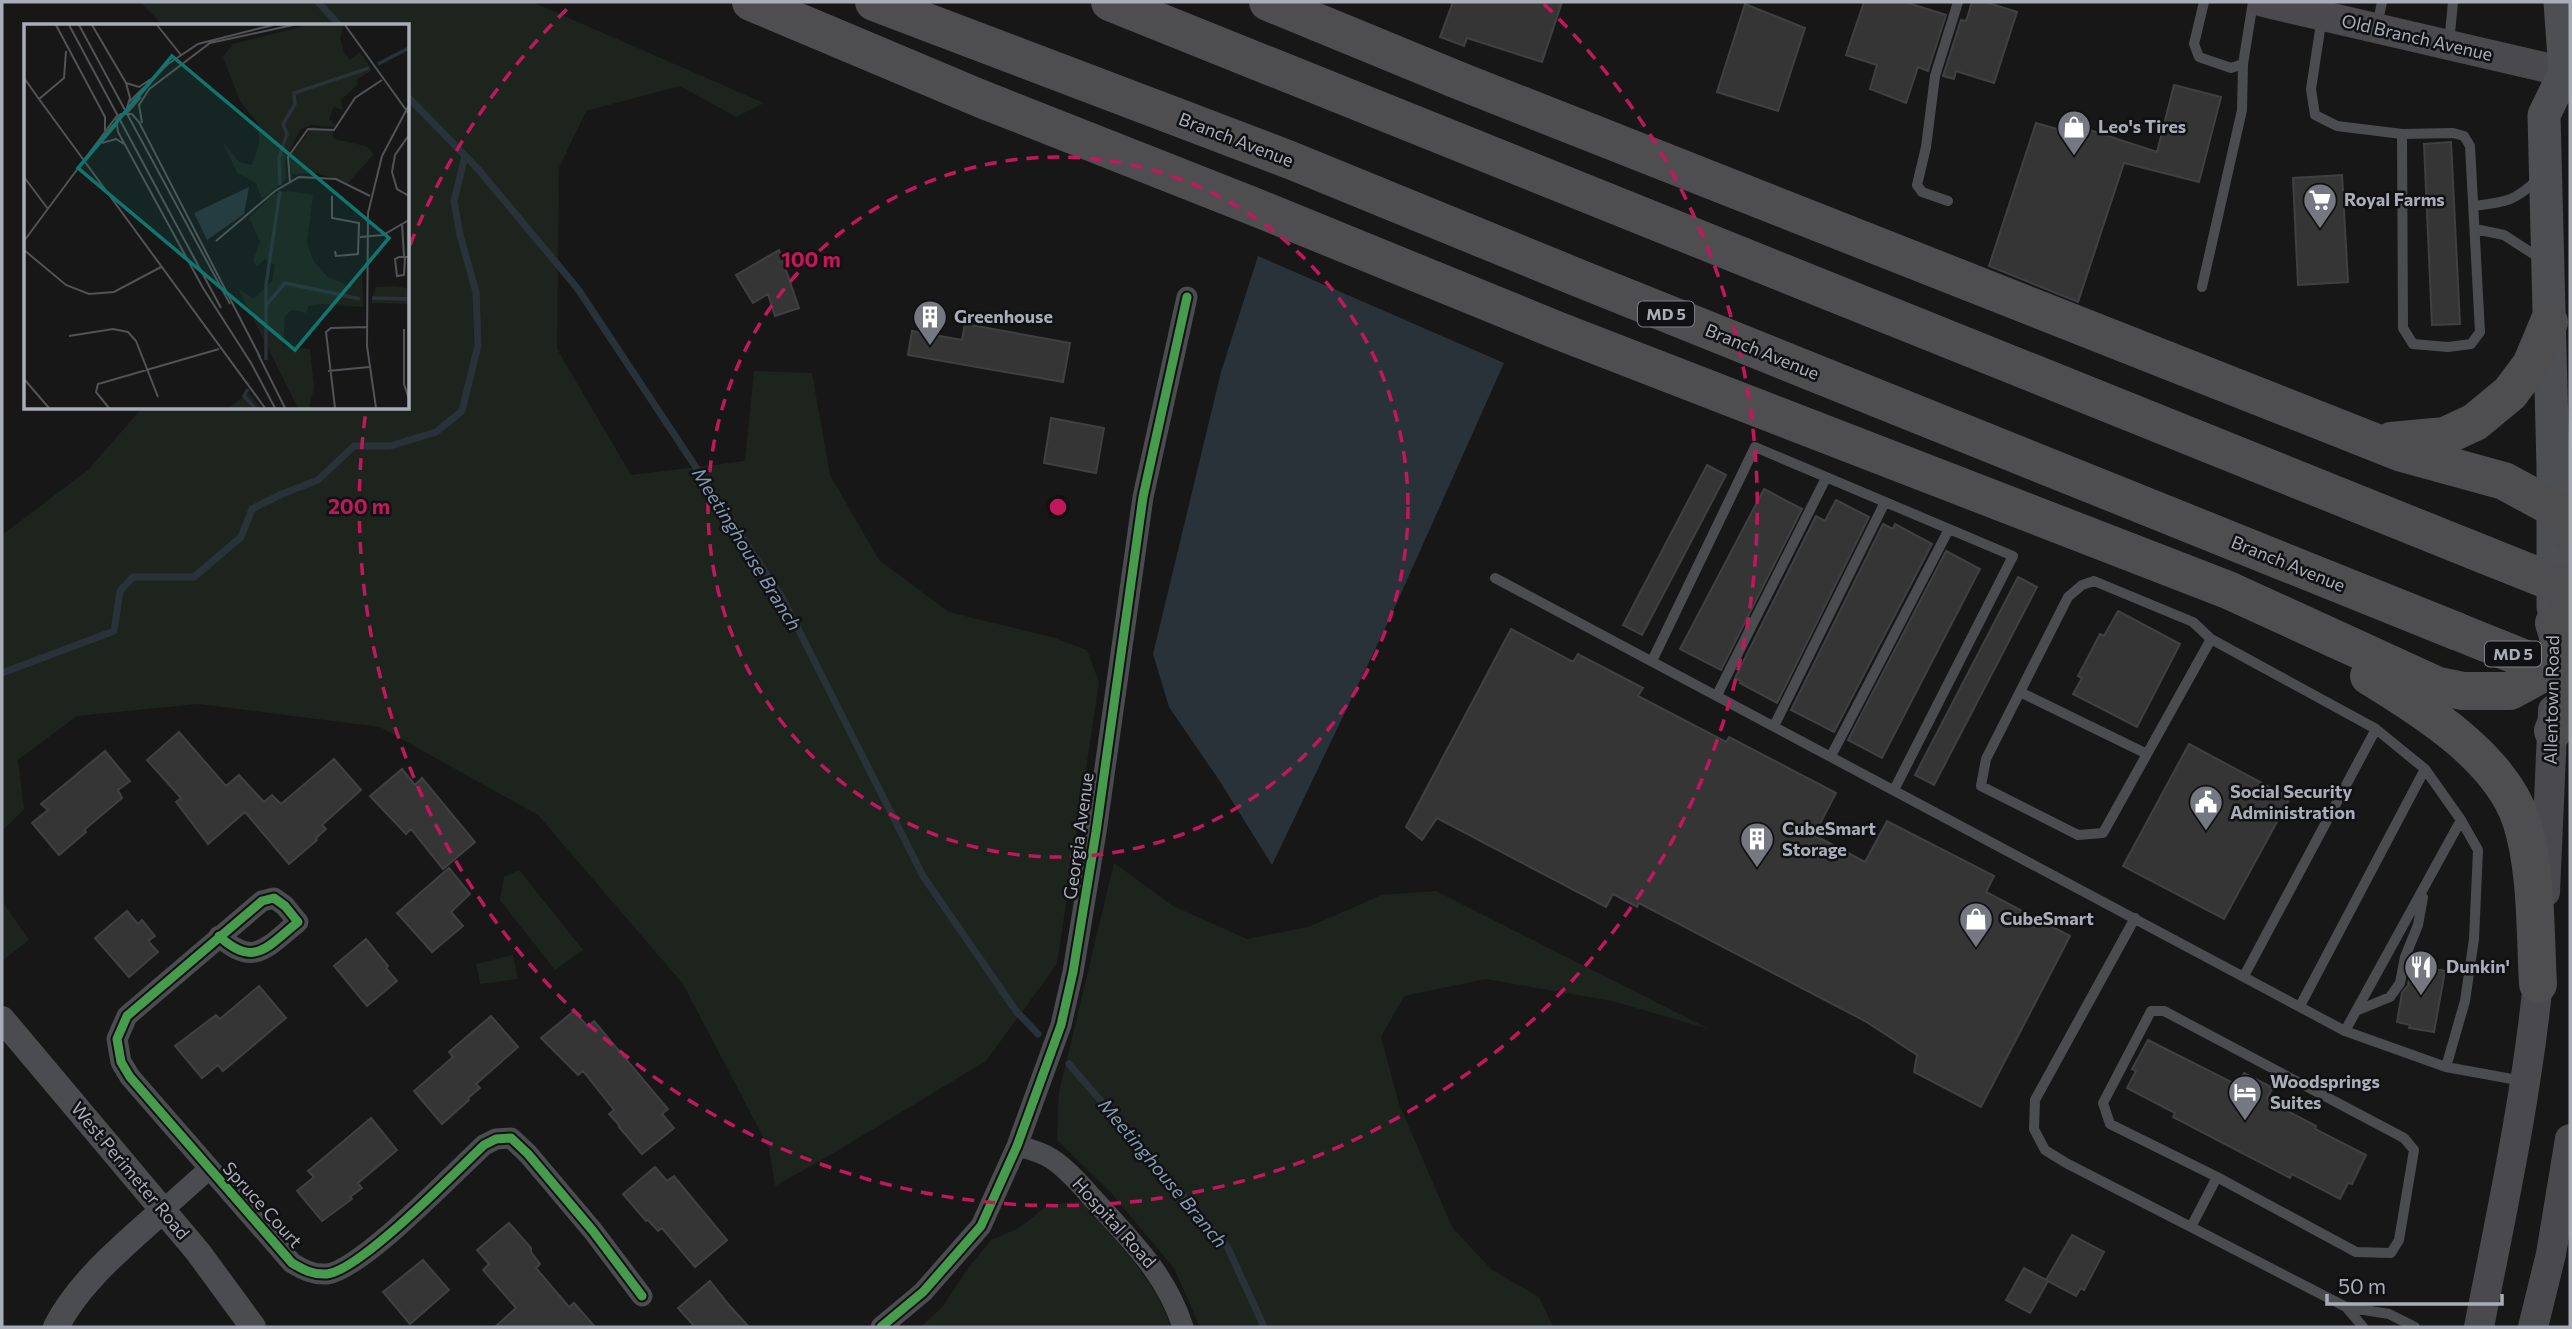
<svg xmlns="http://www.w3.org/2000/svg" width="2572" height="1329" font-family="Commissioner,sans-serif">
  <rect width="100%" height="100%" fill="#171717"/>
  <path fill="#1d241e" d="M140,2h392l232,101 -28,14 -56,-31 -94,25 -27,57 -2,181 74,126 114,-14 9,-90 58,2 18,102 49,85 70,52 106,26 32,12 12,32 -42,282 -71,97 -159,96 -52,29 -6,-38 -86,-164 -145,-169 -158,-88 -182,-23 -121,12 -59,44 6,49 -22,22v-296l86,-65 54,-62h266v-382h-244z
    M1114,863l59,43 74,33 61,-12 74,-32 54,-4 273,138 -97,-28 -126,-22 -82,17 -23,41 18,67 53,123 39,42 48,28 14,30h-353l-26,-59 -62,-74 -55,-54 2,-48z
    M519,870l64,80 -28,20 -55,-70 4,-23z
    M2,901l27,39 -26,20 -1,-1z
    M513,955l5,24 -38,5 -4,-20z
    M1082,1201c33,39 72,77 89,126h-250l22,-21 25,-38 23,-28 28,-12 29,-23z"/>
  <path fill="#2a3239" d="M1258,256l246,107 -114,255 -118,247 -53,-85 -50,-73 -16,-53 68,-282z"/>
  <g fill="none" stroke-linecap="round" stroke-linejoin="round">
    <path stroke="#2a3239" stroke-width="7" d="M318,2l22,24
      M408,97l70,72 100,120 205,310 140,277 93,135 22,23
      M2,673l112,-42 6,-40 13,-14h61l47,-40 11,-28 30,-15 36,-14 36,-34h36l46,-14 26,-21 16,-66 -2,-53 -16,-57 -6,-34 11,-45
      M1069,1064l159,184 36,79"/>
  </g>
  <path fill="#353536" stroke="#3f4043" stroke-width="2" d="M1453,2h109l-20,60 -75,-24 -3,8 -24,-9z
    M1864,2h41l41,13 -18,56 -10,-4 -12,36 -36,-14 7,-24 -31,-10z
    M1972,2h13l32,10 -23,71 -38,-12 -2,8 -11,-3 18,-56 5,1z
    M1745,4l60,24 -27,83 -61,-19z
    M2174,85l47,12 -22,85 -75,-19 -46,139 -89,-36 47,-143 21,6 5,-8 95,31z
    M2451,142l9,182 -28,1 -8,-181z
    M2342,175l6,107 -50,3 -5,-107z
    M779,250l20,58 -24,8 -7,-22 -15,9 -17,-28z
    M965,324l105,19 -7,39 -155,-27 4,-24 50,9z
    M1051,418l53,10 -8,45 -52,-10z
    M1707,465l19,10 -84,160 -19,-10z
    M1764,489l38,20 -81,161 -41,-21z
    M1836,500l33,17 -92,186 -37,-20 1,-2 -6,-3 81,-162 9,5z
    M1883,524l10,5 2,-5 37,20 -98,188 -43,-22z
    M1946,551l34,18 -98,189 -34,-18z
    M2018,577l19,10 -103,198 -19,-10z
    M2118,611l62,33 -43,83 -64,-33 9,-16 -4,-2 22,-42 4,2z
    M1511,629l62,33 5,-8 65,34 -5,8 88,46 3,-5 107,56 -22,42 51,27 22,-41 107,55 -8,16 84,44 -89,171 -67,-35 3,-17 -52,-34 -226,-118 -2,4 -24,-13 -7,13 -169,-89 -15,22 -16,-13z
    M179,732l47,54 13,-11 25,27 8,-7 9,9 53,-45 27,31 -39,35 4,4 -10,9 1,2 -28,24 -44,-52 -37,32 -32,-42 5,-4 -34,-38z
    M2189,744l101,54 -66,121 -101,-53z
    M105,751l25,30 -12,9 4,8 -38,32 2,2 -27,23 -27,-32 16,-13 -7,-6z
    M402,769l13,16 7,-7 53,64 -32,27 -32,-40 -5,5 -36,-38z
    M449,868l21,26 -19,18 12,14 -31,26 -35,-39z
    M127,911l11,13 4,-4 13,16 -7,5 10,11 -29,25 -34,-39z
    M366,939l22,27 -2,2 11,13 -30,25 -33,-40z
    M2421,966l24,5 -11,61 -25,-4 1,-3 -13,-3 5,-29 6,-8 3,-18 10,1z
    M259,986l27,32 -63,53 -5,-6 -16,13 -27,-32 41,-31 4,4z
    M574,1011l14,16 6,-6 74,88 -6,5 12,14 -32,26 -23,-27 1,-1 -11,-12 5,-4 -31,-39 -5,4 -37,-37z
    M491,1016l27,31 -42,37 4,4 -12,10 1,2 -27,24 -28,-33 39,-34 -4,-5z
    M2148,1040l87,44 3,-1 6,-10 29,15 -6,10 2,3 47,25 -1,3 51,26 -14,29 -4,-1 -8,16 -48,-25 -2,4 -117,-61 2,-4 -48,-25 9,-17 -4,-2z
    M371,1118l26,32 -39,33 4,5 -12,9 2,2 -30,22 -25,-30 17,-14 -6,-6z
    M655,1167l12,14 7,-5 53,64 -32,27 -33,-39 -4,3 -10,-11 -2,1 -23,-27z
    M509,1223l22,25v4l9,12 -4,4 33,39 5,-4 21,24h-100l21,-19 -33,-38 6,-6 -12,-14z
    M2072,1235l32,17 -20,38 -3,-2 -5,8 -28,-15 -18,32 -24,-13 18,-32 22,12z
    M423,1260l26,30 -39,34 -27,-32z
    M710,1281l19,24 20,22h-54l-17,-19z"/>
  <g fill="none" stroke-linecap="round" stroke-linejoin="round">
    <path stroke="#4b4c50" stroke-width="10" d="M2204,2l-10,42 5,13 32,11 12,-4 10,-62
      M2322,17l-11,72 4,26 22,11 65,8 1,194 10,16 35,3 23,-3 9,-12 -10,-186 -6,-10 -11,-3 -51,1
      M2377,26l5,-24
      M2449,44l4,-42
      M1948,201l-26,-9 -5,-7 9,-38 9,-71 23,-74
      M2474,206c31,-4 40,-4 64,-27
      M2475,229l29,6 37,24
      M2202,287l40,-177 1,-46
      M1495,578l850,453 101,36 77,14
      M2211,639l-18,-17 -99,-41 -12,4 -14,12 -82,162 -5,27 97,49 25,-2 108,-194 165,90 49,40 36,51 17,30 -4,89 -9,62 -19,66
      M1652,661l103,-214 258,109 -119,234
      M2020,692l127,62
      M1717,695l109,-217
      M1774,726l111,-224
      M1831,756l118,-227
      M2135,918l-100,182 -1,29 11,21 21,13 125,64
      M2244,976l132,-247
      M2300,1006l125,-237
      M2356,1011l34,-14 10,-14 5,-26 13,-32 5,-28
      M2345,1031l116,-211
      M2217,1177l-107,-53 -7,-21 48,-92h13l240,127 10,12 -15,90 -8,13 -35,-1 -139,-75 -26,50 155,80 43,7 26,13
      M2346,1307l17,20"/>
    <path stroke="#4b4c50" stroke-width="21" d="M219,936c35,33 49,10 79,-14l-13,-16 -11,-8 -12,3 -135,115 -10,23 4,23 9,15 162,186c12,7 21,12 35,11 34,-4 128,-102 157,-129l12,-6 15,-1 17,16 65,77 49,65
      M1017,1146c13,3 24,6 35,13 18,12 32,30 46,45 36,40 68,71 85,123
      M163,1210l46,-41
      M881,1327l42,-35 58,-66 36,-80 44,-121 12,-53 23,-140 47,-335 44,-200"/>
    <path stroke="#4b4c50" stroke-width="26" d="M2,1019l196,233 55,75
      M56,1327c24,-47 69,-82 107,-117"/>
    <path stroke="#4a4a4e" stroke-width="30" d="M2263,2l307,71
      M2545,892l8,-182
      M2479,1327c24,-121 50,-241 61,-365
      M2533,1327l18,-73 19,-115"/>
    <path stroke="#4d4f52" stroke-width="33" d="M2560,2l5,70 5,12
      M2553,607v-140l-9,-352 21,-43"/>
    <path stroke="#4e4e51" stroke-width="38" d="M751,2l228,96 276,109 304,124 669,259 210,96 25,5h47l44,-24 16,-14
      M874,2l416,158 286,117 880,354
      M1110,2l1375,553
      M1268,2l192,79 942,372 102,28 48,26 18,25
      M2391,441l54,-5 30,-14 35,-29 21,-28 18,-43
      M2554,623l16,52
      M2369,676c54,33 131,81 152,144 16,49 14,112 17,164
      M2553,731l17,-37"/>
    <path stroke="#4e4e51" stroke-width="38" d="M2485,555l85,34
      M2456,631l114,46"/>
    <g stroke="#111113" stroke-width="13">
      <path id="cycleway" d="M219,936c35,33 49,10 79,-14l-13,-16 -11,-8 -12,3 -135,115 -10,23 4,23 9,15 162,186c12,7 21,12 35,11 34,-4 128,-102 157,-129l12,-6 15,-1 17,16 65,77 49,65
        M881,1327l42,-35 58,-66 36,-80 44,-121 12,-53 23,-140 47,-335 44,-200"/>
    </g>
    <use href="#cycleway" stroke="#469c4c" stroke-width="9"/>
  </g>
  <g fill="none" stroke="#c2185b" stroke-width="3.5" stroke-dasharray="12 9">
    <circle cx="1058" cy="507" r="350"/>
    <path d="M410 245A699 699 0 0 1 572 4M1544 4A699 699 0 1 1 366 410"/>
  </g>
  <defs>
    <g id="shop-pin" transform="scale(1.75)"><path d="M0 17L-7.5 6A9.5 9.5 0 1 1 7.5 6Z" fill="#757880" stroke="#111113"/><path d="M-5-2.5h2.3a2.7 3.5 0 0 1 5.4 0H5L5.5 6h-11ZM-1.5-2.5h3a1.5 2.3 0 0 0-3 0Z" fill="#fff"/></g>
    <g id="supermarket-pin" transform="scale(1.75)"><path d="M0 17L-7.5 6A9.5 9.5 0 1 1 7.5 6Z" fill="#757880" stroke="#111113"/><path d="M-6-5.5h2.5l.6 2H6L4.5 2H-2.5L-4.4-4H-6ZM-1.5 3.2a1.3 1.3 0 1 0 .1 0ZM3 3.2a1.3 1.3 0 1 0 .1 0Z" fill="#fff"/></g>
    <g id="building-pin" transform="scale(1.75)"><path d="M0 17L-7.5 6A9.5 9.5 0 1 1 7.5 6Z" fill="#757880" stroke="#111113"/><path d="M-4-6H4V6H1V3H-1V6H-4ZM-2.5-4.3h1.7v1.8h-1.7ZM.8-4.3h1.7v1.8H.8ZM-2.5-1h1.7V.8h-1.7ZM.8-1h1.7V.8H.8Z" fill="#fff"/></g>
    <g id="civic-pin" transform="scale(1.75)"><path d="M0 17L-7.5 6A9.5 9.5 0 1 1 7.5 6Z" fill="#757880" stroke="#111113"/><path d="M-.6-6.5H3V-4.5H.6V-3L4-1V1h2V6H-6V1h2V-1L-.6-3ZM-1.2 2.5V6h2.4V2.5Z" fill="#fff"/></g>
    <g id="restaurant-pin" transform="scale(1.75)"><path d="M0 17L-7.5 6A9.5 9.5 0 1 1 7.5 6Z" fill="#757880" stroke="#111113"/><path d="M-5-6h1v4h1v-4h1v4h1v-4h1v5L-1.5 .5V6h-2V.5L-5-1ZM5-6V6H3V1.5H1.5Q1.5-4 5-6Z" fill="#fff"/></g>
    <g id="hotel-pin" transform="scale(1.75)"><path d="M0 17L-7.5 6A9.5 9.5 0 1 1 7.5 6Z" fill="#757880" stroke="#111113"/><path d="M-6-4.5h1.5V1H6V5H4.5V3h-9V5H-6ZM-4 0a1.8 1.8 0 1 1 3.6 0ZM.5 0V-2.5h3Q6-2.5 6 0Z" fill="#fff"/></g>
  </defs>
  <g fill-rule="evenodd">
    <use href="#shop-pin" x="2074" y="127"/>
    <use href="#supermarket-pin" x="2320" y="200"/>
    <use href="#building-pin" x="930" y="317"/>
    <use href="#civic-pin" x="2206" y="802"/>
    <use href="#building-pin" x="1757" y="839"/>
    <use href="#shop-pin" x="1976" y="919"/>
    <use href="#restaurant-pin" x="2421" y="967"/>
    <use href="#hotel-pin" x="2245" y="1092"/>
  </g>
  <g text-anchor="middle" stroke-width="5" stroke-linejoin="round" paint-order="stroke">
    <g fill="#111113" stroke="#7b7e86" stroke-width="2">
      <rect x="1638" y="301.5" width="56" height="25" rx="5"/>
      <rect x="2485" y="641.5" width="56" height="25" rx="5"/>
    </g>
    <g font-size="16" font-weight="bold" fill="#a8adb8">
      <text x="1666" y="320">MD 5</text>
      <text x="2513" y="660">MD 5</text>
    </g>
    <g font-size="18" fill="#a8adb8" stroke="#111113">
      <text transform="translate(2417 38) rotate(13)" y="6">Old Branch Avenue</text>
      <text transform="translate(1236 140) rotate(21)" y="6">Branch Avenue</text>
      <text transform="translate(1762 352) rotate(22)" y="6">Branch Avenue</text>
      <text transform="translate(2288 564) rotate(22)" y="6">Branch Avenue</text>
      <text transform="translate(2552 700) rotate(-89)" y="6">Allentown Road</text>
      <text transform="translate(1079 836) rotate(-82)" y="6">Georgia Avenue</text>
      <text transform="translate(130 1171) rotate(50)" y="6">West Perimeter Road</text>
      <text transform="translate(262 1205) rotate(48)" y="6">Spruce Court</text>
      <text transform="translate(1114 1223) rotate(48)" y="6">Hospital Road</text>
    </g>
    <g font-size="18" font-weight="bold" fill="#a8adb8" stroke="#111113" text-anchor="start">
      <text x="2098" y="133">Leo's Tires</text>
      <text x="2344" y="206">Royal Farms</text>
      <text x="954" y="323">Greenhouse</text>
      <text x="2230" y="798">Social Security<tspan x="2230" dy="21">Administration</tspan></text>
      <text x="1782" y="835">CubeSmart<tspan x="1782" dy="21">Storage</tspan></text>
      <text x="2000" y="925">CubeSmart</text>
      <text x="2446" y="973">Dunkin'</text>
      <text x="2270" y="1088">Woodsprings<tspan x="2270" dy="21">Suites</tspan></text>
    </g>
    <g font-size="19" font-style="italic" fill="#7f9bb3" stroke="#111113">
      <text transform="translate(747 549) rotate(58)" y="7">Meetinghouse Branch</text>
      <text transform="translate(1163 1173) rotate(50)" y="7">Meetinghouse Branch</text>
    </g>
  </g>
  <g transform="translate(24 24)">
    <rect width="385" height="385" fill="#171717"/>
    <path d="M284,1h36l-4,13 4,14 6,8 10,-8 12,18 -16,10 2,4 -17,16 2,10 -9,-3 -5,12 7,6 -3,2 -22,-2 -11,5 -15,30 1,19 -24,20 -6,-16 -19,-10 -14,-31 16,20 13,3 7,-21v-19l-19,-24 -17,-44 10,-13zM288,103l21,4 1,8 32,7 8,8 -26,29 -31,-10 -25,1 -3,-16zM263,167l26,4 -6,48 7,19 14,15 19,8 11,-5 4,-11 1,38 -42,-3 -12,2 -3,7 -14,-3 -7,6 -2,30 27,3 4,39 -5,20h-11l-60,-120 15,11 19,-18 3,-16 -10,-6 -8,7 -4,-5 7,-20 -11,-23 25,-24zM372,262l13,3v15l-38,-1 5,-16zM225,369l12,15h-33z" fill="#1d241e"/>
    <path d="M225,163l-5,27 -37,26 -13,-27z" fill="#2a3239"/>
    <path fill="none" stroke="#2a3239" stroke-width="3.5" d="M354,40l31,-16M256,161l-1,-27 8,-24 -4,-10 12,-20 -1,-11 75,-25M348,274l37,1M243,280l18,-21 75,16M242,336v-75l14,-94M224,365l-4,7 11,12"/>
    <path fill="none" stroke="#515357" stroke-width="2" d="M32,1l49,92v14M45,1l152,283M55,1l151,279M68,1l34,58 4,15 -4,13M133,1l24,30M321,1l64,89M0,54l15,21M102,59l13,4 12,-8M124,66l62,-47 83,-18M15,75l226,309M15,75l25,-21 2,-27M105,78l39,-38 30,-20 75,-19M103,89l14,-16M118,99l-3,-18 11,-17M385,111l-14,20 -3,17 5,17 12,7M78,119l14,-4 8,5M59,139l35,-40M0,153l24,32M266,158l-2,-25 20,-28 26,1 21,-32 27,-18M308,172v22l27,5 -1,31 -22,2 -1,-5M378,200l2,32M336,213l23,-2 26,-15M0,217l92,-124M192,217l59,-50 24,-14 37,2 34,17M0,226l42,35 23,9 25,-2 47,-25M381,233l-1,18 -7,1 -2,-17 4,-2h10M380,305v55l5,15M45,312l44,-7 15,3 8,9 22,56M234,330l27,54M226,337l25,47M227,339l-48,-75 -85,-156 -2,-15 5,-3h11l7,8 121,235M304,347l41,-4M0,355l25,29M85,384l-13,-16 2,-8 121,-35M311,384l-9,-76 5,-4 36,-1M352,384l-9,-62 1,-133 14,-57 27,-51"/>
    <path fill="#0f766e" fill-opacity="0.15" stroke="#0f766e" stroke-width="3.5" d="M148,32l217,182 -94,112 -217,-182z"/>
    <rect width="385" height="385" fill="none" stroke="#a8adb8" stroke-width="3.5"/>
  </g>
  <circle cx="1058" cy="507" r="10" fill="#c2185b" stroke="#111113" stroke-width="3.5"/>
  <g font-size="21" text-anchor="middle" font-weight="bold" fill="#c2185b" stroke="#111113" stroke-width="5" stroke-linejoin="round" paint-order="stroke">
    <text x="811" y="267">100 m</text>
    <text x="359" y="514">200 m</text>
  </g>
  <rect width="2572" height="1329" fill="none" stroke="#a8adb8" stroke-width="7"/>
  <path d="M2327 1294v10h175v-10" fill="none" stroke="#a8adb8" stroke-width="3.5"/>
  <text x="2338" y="1294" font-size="21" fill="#a8adb8" stroke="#111113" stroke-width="5" paint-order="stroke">50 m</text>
</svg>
